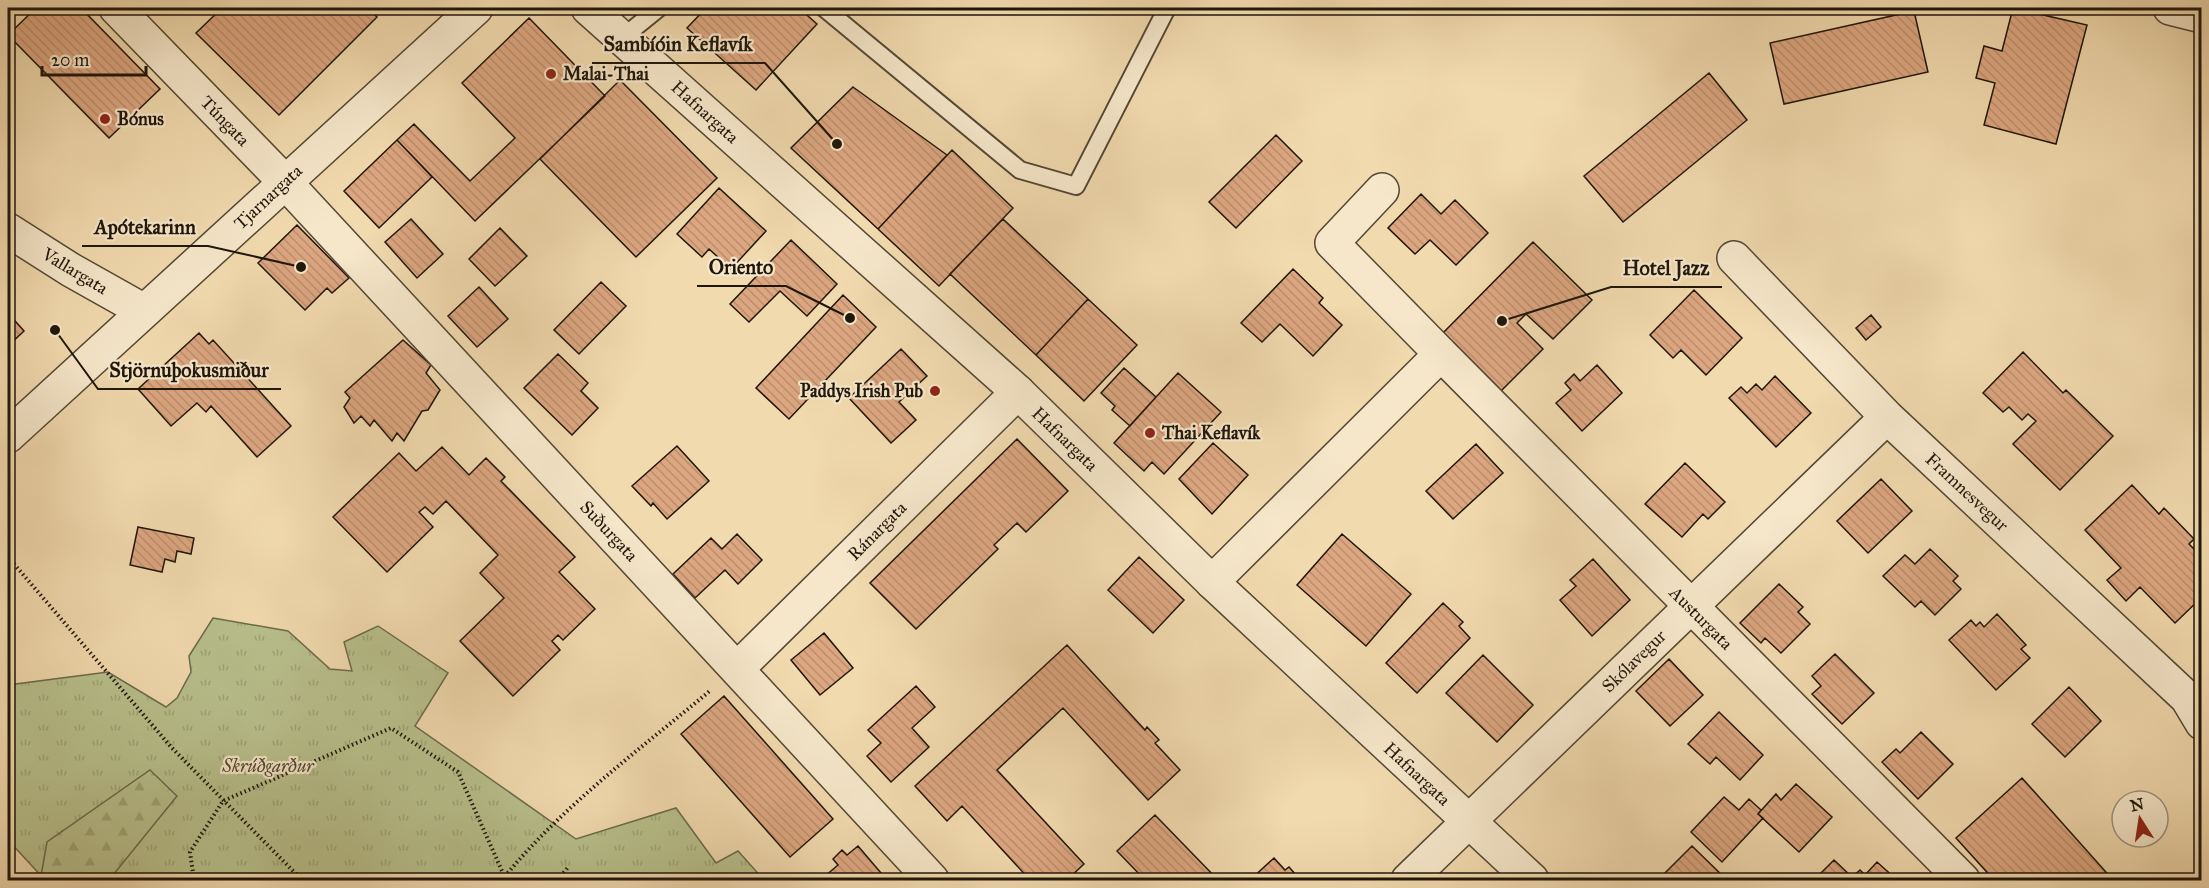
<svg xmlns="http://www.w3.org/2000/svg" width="2209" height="888" font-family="'IM FELL Great Primer',serif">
  <defs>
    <pattern id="grass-tufts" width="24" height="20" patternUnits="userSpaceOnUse" patternTransform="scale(1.5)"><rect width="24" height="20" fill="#b8c08c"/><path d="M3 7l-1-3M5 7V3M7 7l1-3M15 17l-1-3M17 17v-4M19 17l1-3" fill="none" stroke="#9ea477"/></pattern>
    <pattern id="forest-firs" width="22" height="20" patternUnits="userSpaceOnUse" patternTransform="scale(1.5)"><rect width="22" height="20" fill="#b8c08c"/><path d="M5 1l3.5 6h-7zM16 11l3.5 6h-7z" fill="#9ea477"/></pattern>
    <pattern id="building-back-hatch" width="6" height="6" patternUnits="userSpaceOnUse" patternTransform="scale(1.5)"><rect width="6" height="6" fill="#dca680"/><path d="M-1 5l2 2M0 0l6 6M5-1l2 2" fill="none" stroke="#bc8e6d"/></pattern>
  </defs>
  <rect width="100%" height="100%" fill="#f1daae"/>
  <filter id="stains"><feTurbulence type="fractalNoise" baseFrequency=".00333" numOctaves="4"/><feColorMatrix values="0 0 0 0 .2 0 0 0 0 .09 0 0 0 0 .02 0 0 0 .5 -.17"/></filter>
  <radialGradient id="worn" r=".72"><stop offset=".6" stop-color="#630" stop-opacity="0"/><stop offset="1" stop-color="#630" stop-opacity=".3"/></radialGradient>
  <path fill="url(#grass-tufts)" stroke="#6c6b4c" stroke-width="1.5" d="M213,618l75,13 42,38 22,2 -8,-29 34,-16 70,47 -33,53 161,113 100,-31 40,55 22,-12 26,29h-719l-37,-40v-155l100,-13 58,35 11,-9 14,-26 -2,-16z"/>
  <path fill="url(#forest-firs)" stroke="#6c6b4c" stroke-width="1.5" d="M150,770l27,26 -68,84h-64l-4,-4 6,-34z"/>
  <path fill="url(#building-back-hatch)" stroke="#1f160b" stroke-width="1.5" d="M36,8h45l79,81 -51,49 -101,-103z
    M222,8h152l-3,3 6,6 -98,98 -83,-82z
    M706,8h93l18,16 -61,66 -69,-62z
    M2013,8l74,17 -31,119 -72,-19 11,-42 -19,-5 8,-32 18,5z
    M1914,11l14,61 -144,32 -14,-61z
    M529,18l76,78 -130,125 -78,-81 17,-16 56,57 45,-43 -53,-55z
    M1709,73l38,47 -124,102 -39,-46z
    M620,80l97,98 -81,79 -96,-98z
    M853,87l94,68 -69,74 -87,-81z
    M1276,135l26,26 -66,67 -27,-26z
    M397,140l35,37 -53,51 -35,-37z
    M952,150l61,58 -74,78 -61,-57z
    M719,188l47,43 -35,38 -22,-20 -7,8 -25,-23z
    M1421,194l20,20 14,-14 33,33 -32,32 -26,-25 -15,14 -27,-26z
    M411,219l32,35 -26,24 -32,-36z
    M1003,219l85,80 -52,56 -86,-81z
    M297,225l52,53 -17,15 -5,-5 -22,22 -47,-47z
    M500,228l27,28 -32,30 -26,-27z
    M791,240l46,44 -30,32 -27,-25 -31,31 -19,-18z
    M1533,242l59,58 -39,39 -27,-25 -9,9 26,26 -45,45 -58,-58z
    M1293,269l30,29 -4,5 23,22 -29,31 -33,-32 -18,18 -21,-19z
    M601,282l25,24 -47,48 -25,-24z
    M479,287l29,32 -31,28 -29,-31z
    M1694,290l48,48 -36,37 -25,-25 -8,8 -23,-23z
    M843,295l33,32 -87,92 -33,-31z
    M1088,299l49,46 -53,56 -48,-46z
    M8,313l16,18 -16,15z
    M1871,315l10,12 -15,13 -10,-12z
    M199,333l10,11 4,-4 78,86 -34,31 -46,-51 -5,6 -9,-9 -26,23 -33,-37z
    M403,340l28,25 -5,8 14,17 -12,20 -6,1 -18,30 -7,-8 -5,8 -18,-21 -4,6 -9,-10 -7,7 -10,-16 6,-9 -5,-6z
    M901,349l26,27 -28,26 17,18 -25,23 -42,-45z
    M2023,352l40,41 3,-3 47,46 -53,54 -47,-46 23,-23 -8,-7 -6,6 -13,-13 -6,5 -20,-19z
    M558,354l30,29 -7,8 17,17 -26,27 -48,-47z
    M1597,365l25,28 -40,38 -26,-28 15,-13 -6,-7 9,-9 6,7z
    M1124,368l32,29 -26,29 -18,-16 3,-4 -14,-13z
    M1178,373l43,39 -57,62 -12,-12 -8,9 -30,-28z
    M1775,376l36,37 -35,34 -47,-49 12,-11 6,6 9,-9 6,6z
    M1017,439l51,52 -42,41 -9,-9 -23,22 4,4 -82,80 -46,-46z
    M1213,443l35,32 -36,39 -33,-35z
    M1476,444l27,29 -50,46 -27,-28z
    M677,446l32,35 -42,38 -14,-16 -2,3 -19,-20z
    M442,447l27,28 17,-17 19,19 -4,4 74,76 -16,15 36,37 -32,31 -5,-5 -6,6 8,9 -47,46 -53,-55 44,-43 -24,-25 18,-18 -52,-54 -13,13 -8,-7 -6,5 14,15 -46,45 -54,-55 66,-64 17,18z
    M1685,463l40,39 -17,17 -5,-5 -21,23 -37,-33z
    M1881,479l31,32 -44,42 -31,-32z
    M2132,485l27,29 5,-6 30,31 -5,5 13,13v40l-27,26 -35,-36 -14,14 -19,-21 14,-12 -36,-38z
    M138,527l56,11 -3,16 -14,-3 -2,11 -10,-3 -3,13 -32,-7z
    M737,534l25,26 -24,24 -13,-14 -30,28 -22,-24 38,-36 11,11z
    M1342,534l69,60 -45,52 -69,-61z
    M1930,549l28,27 -5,5 8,8 -26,26 -14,-14 -6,6 -32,-31 22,-21 10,9z
    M1139,557l45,43 -31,33 -45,-43z
    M1593,559l37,41 -38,36 -32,-36 16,-14 -6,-6z
    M1779,584l24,23 -5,5 12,12 -29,29 -16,-15 -4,5 -21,-20z
    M1443,603l20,19 -4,4 11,12 -53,55 -31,-30z
    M1997,614l29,31 -5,4 9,9 -34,32 -47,-50 22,-20 5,6 4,-4 4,5z
    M824,633l29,35 -33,27 -29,-35z
    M1067,645l78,85 2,-3 12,13 -4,3 25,27 -32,30 -85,-92 -66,62 87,94 -17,16h-37l-68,-74 -15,15 -32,-35z
    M1835,654l39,39 -32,31 -30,-30 9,-8 -9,-10z
    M1483,655l50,50 -36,37 -51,-49z
    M1669,659l34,36 -33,31 -34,-35z
    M916,686l19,21 -23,21 17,19 -38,35 -24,-26 14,-13 -13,-13z
    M2069,687l32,34 -36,36 -33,-33z
    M724,696l109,123 -43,38 -109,-123z
    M1719,712l44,43 -23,25 -24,-23 -6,7 -22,-20z
    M1921,732l32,32 -35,35 -36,-37 14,-13 4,4z
    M2022,778l91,102h-119l-38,-42z
    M1796,784l36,33 -33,35 -41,-38 18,-20 5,6z
    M1724,797l15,13 10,-11 12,11 -3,4 5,4 -41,44 -31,-30z
    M1155,815l63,65h-73l-28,-29z
    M858,846l29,34h-60l-3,-3 14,-12 -5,-6 9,-9 5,5z
    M1692,846l35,34h-69z
    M1274,858l11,12 4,-3 7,8 -5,4 1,1h-42z
    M1834,860l18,17 8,-7 5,5 12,-13 20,18h-83z"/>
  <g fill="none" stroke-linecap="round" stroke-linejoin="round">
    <g stroke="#544734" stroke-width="20">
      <path id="service" d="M824,8l196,162 56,16 91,-178
        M622,38l37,-30"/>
    </g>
    <g stroke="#544734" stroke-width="36">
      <path id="minor" d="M116,8l169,174 647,698
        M2170,8l32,8
        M1382,190l-50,53 109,111
        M8,230l63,40 73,41
        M1734,258l153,159 300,281 15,25
        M8,436l468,-428
        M1212,582l229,-228 522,526
        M737,669l281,-277
        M1408,880l479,-463"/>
    </g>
    <g stroke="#544734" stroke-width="36">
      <path id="tertiary" d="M588,8l430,384 194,190 320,298"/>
    </g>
    <path stroke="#1f160b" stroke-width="4" stroke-dasharray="1.5 3" stroke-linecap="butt" d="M8,557l164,191 130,132
      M194,880l-4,-28 33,-51 168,-73 67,44 48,108
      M502,880c59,-73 137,-130 209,-190
      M558,880l11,-14"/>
    <use href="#service" stroke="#f6e7ca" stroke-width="16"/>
    <use href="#minor" stroke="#f6e7ca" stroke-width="33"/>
    <use href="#tertiary" stroke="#f6e7ca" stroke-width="33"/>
  </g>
  <g fill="#8f2418" stroke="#f6e7ca" stroke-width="2">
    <circle cx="551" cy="74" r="6"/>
    <circle cx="105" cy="119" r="6"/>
    <circle cx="935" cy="391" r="6"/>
    <circle cx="1150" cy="433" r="6"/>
  </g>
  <g text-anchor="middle" stroke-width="4.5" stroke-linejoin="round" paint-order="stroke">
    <g font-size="18" font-weight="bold" fill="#1f160b" stroke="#f6e7ca" text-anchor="start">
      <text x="563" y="80">Malai-Thai</text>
      <text x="117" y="125">Bónus</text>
      <text x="923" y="397" text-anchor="end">Paddys Irish Pub</text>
      <text x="1162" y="439">Thai Keflavík</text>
    </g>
    <g font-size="18" fill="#1f160b" stroke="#f6e7ca">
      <text transform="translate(705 112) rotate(42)" y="6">Hafnargata</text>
      <text transform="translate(225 121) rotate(46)" y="6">Túngata</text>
      <text transform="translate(268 197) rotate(-43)" y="6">Tjarnargata</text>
      <text transform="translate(75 271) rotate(31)" y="6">Vallargata</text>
      <text transform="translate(1065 439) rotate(44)" y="6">Hafnargata</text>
      <text transform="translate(1967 492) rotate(43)" y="6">Framnesvegur</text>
      <text transform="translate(609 531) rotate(47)" y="6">Suðurgata</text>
      <text transform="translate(877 531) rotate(-45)" y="6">Ránargata</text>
      <text transform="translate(1701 618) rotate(45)" y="6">Austurgata</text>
      <text transform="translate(1634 661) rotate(-44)" y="6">Skólavegur</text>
      <text transform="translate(1417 774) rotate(43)" y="6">Hafnargata</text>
    </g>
    <g font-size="18" font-style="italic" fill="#4d4932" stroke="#f6e7ca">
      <text x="268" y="772">Skrúðgarður</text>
    </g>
  </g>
  <path fill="none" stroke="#1f160b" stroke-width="2" d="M837 144L765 63H592M301 267L208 246H82M850 318L786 286H697M1502 321L1611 287H1722M55 330L98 389H281"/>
  <g fill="#1f160b" stroke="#f6e7ca" stroke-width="2">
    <circle cx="837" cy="144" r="6"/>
    <circle cx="301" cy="267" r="6"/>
    <circle cx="850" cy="318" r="6"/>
    <circle cx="1502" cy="321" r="6"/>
    <circle cx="55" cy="330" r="6"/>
  </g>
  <g font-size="20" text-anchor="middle" font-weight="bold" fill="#1f160b" stroke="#f6e7ca" stroke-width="4.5" stroke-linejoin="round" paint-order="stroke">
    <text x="678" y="51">Sambíóin Keflavík</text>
    <text x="145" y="234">Apótekarinn</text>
    <text x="741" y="274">Oriento</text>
    <text x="1666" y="275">Hotel Jazz</text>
    <text x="189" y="377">Stjörnuþokusmiður</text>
  </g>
  <rect width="2209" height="888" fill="none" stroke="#f1daae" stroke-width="30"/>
  <rect x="9" y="9" width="2191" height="870" fill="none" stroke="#1f160b" stroke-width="3"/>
  <rect x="15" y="15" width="2179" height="858" fill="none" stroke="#1f160b" stroke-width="1.5"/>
  <g transform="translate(2140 819) rotate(348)"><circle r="28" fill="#f6e7ca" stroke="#a0937e" stroke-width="1.5"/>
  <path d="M0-4.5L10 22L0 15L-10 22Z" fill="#8f2418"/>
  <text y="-9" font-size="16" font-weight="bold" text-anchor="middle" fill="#1f160b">N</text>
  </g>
  <path d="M42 66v9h104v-9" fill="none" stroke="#1f160b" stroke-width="3"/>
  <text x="51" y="66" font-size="18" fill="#1f160b" stroke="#f6e7ca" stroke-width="4.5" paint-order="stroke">20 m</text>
  <rect width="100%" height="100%" filter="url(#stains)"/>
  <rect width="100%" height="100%" fill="url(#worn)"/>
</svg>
